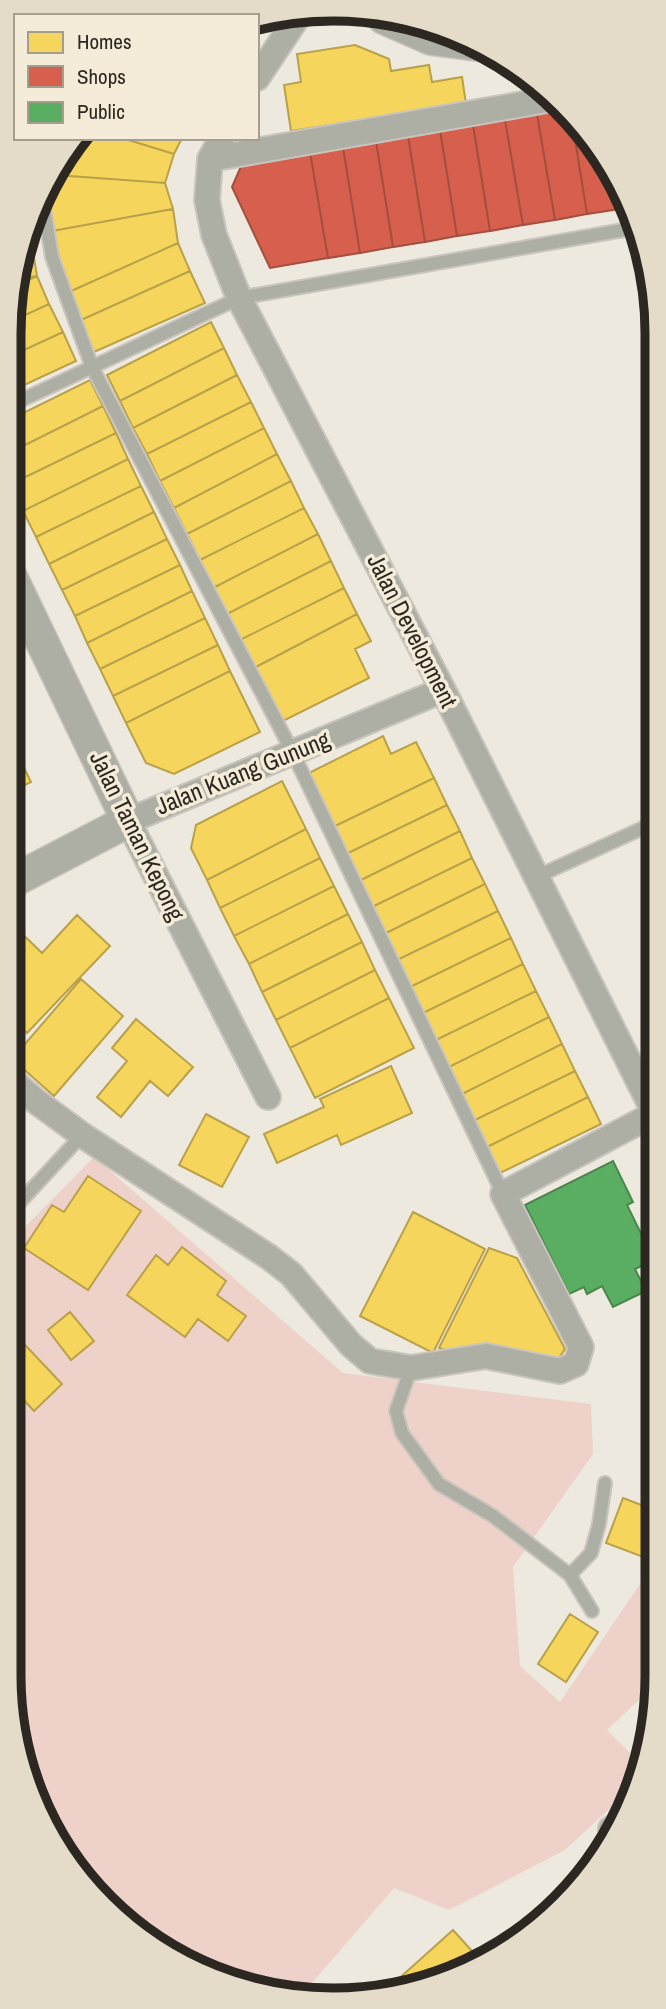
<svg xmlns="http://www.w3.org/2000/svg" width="666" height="2009" font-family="'Archivo Narrow',sans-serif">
  <rect width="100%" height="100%" fill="#eee9de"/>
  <path fill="#eed2c9" d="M94,1157l249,216 248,31 2,50 -80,113 7,99 40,36 97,-143 -1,125 -49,46 36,36 -9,20 -69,64 -116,60 -55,-22 -94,109 -9,1 -102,-31 -100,-77 -56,-90 -24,-124v-433z"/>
  <path fill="#f6d55c" stroke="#b9a14a" stroke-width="2" d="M355,45l34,14 2,12 38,-6 3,17 30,-5 4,27 -175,27 -7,-46 17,-3 -4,-28z
    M74,138h48l52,16 -9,29 -109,-8z
    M122,138h60l-8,16z
    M56,175l109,8 8,26 -121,22 -4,-40z
    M614,175l10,15 5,17 -9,2z
    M173,209l5,34 -109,49 -17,-61z
    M31,240l6,36 -21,3 4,-30 4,-8z
    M178,243l12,28 -109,49 -12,-28z
    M190,271l15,32 -111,49 -13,-32z
    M37,276l12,28 -39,18 5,-36z
    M49,304l14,28 -54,25 1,-35z
    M211,322l13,26 -104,53 -13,-26z
    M63,332l13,29 -67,31v-35z
    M224,348l13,27 -104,53 -13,-27z
    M237,375l14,27 -104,52 -14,-26z
    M90,380l13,26 -94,47v-33z
    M251,402l13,26 -104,53 -13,-27z
    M103,406l13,27 -105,51 -2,-5v-26z
    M264,428l13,26 -103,54 -14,-27z
    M116,433l12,26 -105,52 -12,-27z
    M277,454l14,27 -104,53 -13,-26z
    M128,459l13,27 -105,51 -13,-26z
    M291,481l13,27 -104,52 -13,-26z
    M141,486l13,26 -105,52 -13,-27z
    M304,508l14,26 -105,54 -13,-28z
    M154,512l13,27 -105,51 -13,-26z
    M318,534l13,27 -104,53 -14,-26z
    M167,539l13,26 -105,51 -13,-26z
    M331,561l13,27 -104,52 -13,-26z
    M180,565l12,26 -105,52 -12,-27z
    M344,588l13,26 -103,54 -14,-28z
    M192,591l13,27 -105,51 -13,-26z
    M357,614l14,27 -16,8 14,29 -88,44 -27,-54z
    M205,618l13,27 -105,51 -13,-27z
    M218,645l12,26 -104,52 -13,-27z
    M230,671l30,61 -86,42 -28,-11 -20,-40z
    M383,736l8,18 25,-12 18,36 -103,50 -26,-53z
    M12,743l19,39 -22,11v-49z
    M434,778l13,27 -103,50 -13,-27z
    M282,781l24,48 -99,51 -16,-32 5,-23z
    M447,805l13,26 -103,51 -13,-27z
    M306,829l14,29 -100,50 -13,-28z
    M460,831l12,27 -102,50 -13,-26z
    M320,858l14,28 -100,50 -14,-28z
    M472,858l13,26 -103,51 -12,-27z
    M485,884l13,27 -103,50 -13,-26z
    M334,886l14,28 -99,50 -15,-28z
    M498,911l13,27 -103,50 -13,-27z
    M348,914l14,28 -100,50 -13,-28z
    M77,915l33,31 -83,87 -18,-18v-90l2,-2 31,30z
    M511,938l12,26 -102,50 -13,-26z
    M362,942l13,28 -99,50 -14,-28z
    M523,964l13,27 -102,50 -13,-27z
    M375,970l14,28 -99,50 -14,-28z
    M81,979l42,37 -69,80 -42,-37z
    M536,991l13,26 -102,51 -13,-27z
    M389,998l25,50 -99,50 -25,-50z
    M549,1017l13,27 -102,51 -13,-27z
    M136,1019l57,48 -25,29 -18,-15 -29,36 -24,-20 30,-36 -15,-13z
    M562,1044l13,27 -102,50 -13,-26z
    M391,1066l21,47 -71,32 -4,-10 -60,28 -13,-29 60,-27 -4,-8z
    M575,1071l13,26 -103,51 -12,-27z
    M588,1097l13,27 -103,50 -13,-26z
    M206,1114l43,23 -27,50 -43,-22z
    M88,1176l53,35 -53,79 -64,-42 28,-43 12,7z
    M413,1212l72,37 -52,104 -73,-37z
    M182,1247l44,34 -9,14 29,21 -18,25 -30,-22 -13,18 -58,-42 29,-40 12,10z
    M489,1248l28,10 48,91 -10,15 -95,-8 -21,-8z
    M70,1312l24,29 -23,19 -23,-30z
    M9,1328l53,56 -28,27 -25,-27z
    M623,1498l34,13v19l-11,28 -40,-15z
    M570,1614l28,18 -32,50 -28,-18z
    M576,1879l2,2 -65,64 -9,4 -2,-2z
    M453,1930l27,30 -63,29 -32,2z"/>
  <path fill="#d6604d" stroke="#a34f40" stroke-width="2" d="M565,109l6,5 16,100 -32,6 -18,-106z
    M537,114l18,106 -32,5 -18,-105z
    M571,114l6,5 37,56 6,34 -33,5z
    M505,120l18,105 -33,6 -17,-106z
    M473,125l17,106 -33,5 -17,-106z
    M440,130l17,106 -32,6 -17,-106z
    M408,136l17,106 -32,5 -17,-106z
    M376,141l17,106 -33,6 -17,-106z
    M343,147l17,106 -32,5 -18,-106z
    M310,152l18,106 -58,10 -38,-81 10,-23z"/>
  <path fill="#5aae61" stroke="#4c864e" stroke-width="2" d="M613,1161l20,41 -6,3 27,55 -19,9 11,22 -33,16 -11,-21 -15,8 -3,-7 -15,7 -44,-89z"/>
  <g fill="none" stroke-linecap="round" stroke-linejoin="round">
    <g stroke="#c9c5be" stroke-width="16">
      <path id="service" d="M43,202l9,55 40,110 201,386 210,441
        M9,406l230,-108 396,-70
        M536,877l120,-55
        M9,1214l73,-79
        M411,1368l-15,43 6,22 37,51 54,32 77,59 22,36
        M570,1575l21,-22 8,-29 6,-41"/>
    </g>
    <g stroke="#c9c5be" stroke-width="28">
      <path id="minor" d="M257,78l44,-66
        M222,138l-12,21 -3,41 7,35 25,63 204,392 213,426
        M210,159l342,-60
        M9,1078l28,24 45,33 187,122 22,17 60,71 19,16 41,7 75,-12 74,15 16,-7 5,-17 -78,-153 151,-80
        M268,1097l-140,-276 315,-131
        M611,1829l3,3"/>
    </g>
    <g stroke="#c9c5be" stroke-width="35">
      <path id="tertiary" d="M384,18l48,21 47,6
        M9,573l119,248 -119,62"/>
    </g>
    <use href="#service" stroke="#adaea4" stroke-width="12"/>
    <use href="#minor" stroke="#adaea4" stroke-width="24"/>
    <use href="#tertiary" stroke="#adaea4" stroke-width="32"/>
  </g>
  <g text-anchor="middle" stroke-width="7" stroke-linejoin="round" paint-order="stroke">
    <g font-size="24" fill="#2c2821" stroke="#f4ecd8">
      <text transform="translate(412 631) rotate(63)" y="8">Jalan Development</text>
      <text transform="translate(243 773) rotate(-22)" y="8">Jalan Kuang Gunung</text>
      <text transform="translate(137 836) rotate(64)" y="8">Jalan Taman Kepong</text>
    </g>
  </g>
  <path d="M0 0H666V2009H0ZM333 21H333A312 312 0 0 1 645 333V1676A312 312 0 0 1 333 1988H333A312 312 0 0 1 21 1676V333A312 312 0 0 1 333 21Z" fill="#e4dcc9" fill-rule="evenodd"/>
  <path fill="none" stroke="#2c2821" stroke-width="9" d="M333 21H333A312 312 0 0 1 645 333V1676A312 312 0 0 1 333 1988H333A312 312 0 0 1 21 1676V333A312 312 0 0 1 333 21Z"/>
  <rect x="14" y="14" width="245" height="126" fill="#f4ecd8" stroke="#a49e8f" stroke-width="2"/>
  <rect x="28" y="32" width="35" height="21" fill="#f6d55c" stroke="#a49e8f" stroke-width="2"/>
  <text x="77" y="49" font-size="21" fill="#2c2821">Homes</text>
  <rect x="28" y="66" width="35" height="21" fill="#d6604d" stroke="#a49e8f" stroke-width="2"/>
  <text x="77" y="84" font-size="21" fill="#2c2821">Shops</text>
  <rect x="28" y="102" width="35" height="21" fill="#5aae61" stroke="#a49e8f" stroke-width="2"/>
  <text x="77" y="119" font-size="21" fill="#2c2821">Public</text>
</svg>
